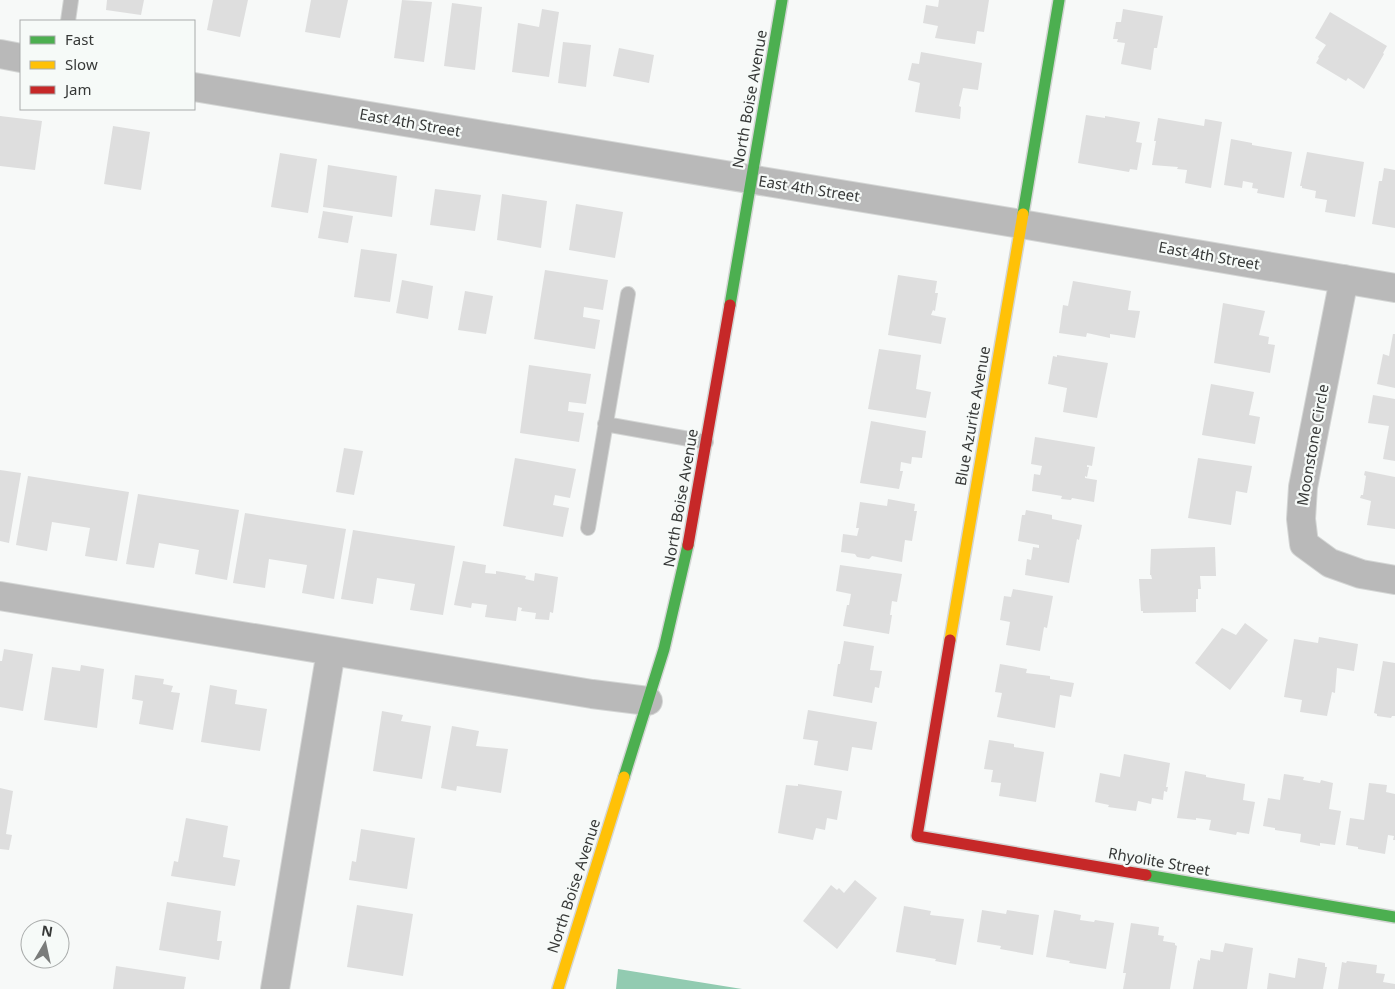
<svg xmlns="http://www.w3.org/2000/svg" width="1395" height="989" font-family="'Noto Sans',sans-serif">
  <rect width="100%" height="100%" fill="#f7f9f8"/>
  <path fill="#92cbb1" d="M618,969l124,20h-126z"/>
  <path fill="#dedede" d="M107,0h37l-3,15 -35,-5z
    M213,0h35l-8,37 -33,-7z
    M311,0h37l-8,38 -35,-6z
    M402,0l30,2 -8,60 -30,-4z
    M939,0h50l-5,32 -7,-1 -2,13 -40,-6 3,-12 -15,-3 3,-18 12,2z
    M452,3l30,4 -7,63 -31,-4z
    M542,9l17,3 -10,65 -37,-5 6,-49 21,4z
    M1123,9l40,7 -6,32h-3l-3,22 -30,-6 4,-21 -8,-1 1,-3h-5l3,-17h5z
    M1330,12l57,34 -4,7 1,1 -20,35 -16,-11 -2,3 -30,-18 3,-5 -1,-1 8,-12 -11,-7z
    M563,42l28,3 -5,42 -28,-4z
    M619,48l35,7 -5,28 -36,-7z
    M921,52l61,11 -4,27 -15,-2 -4,18 2,1 -1,12 -45,-7 5,-29 -12,-3 4,-17 7,1z
    M1086,115l19,3v-2l35,6 -4,20 6,1 -5,27 -7,-1 -1,3 -51,-9z
    M0,116l42,5 -7,49 -35,-4z
    M1158,118l46,8 1,-7 17,3 -11,66 -26,-5 2,-13 -10,-1 1,-2 -26,-2 4,-24h-2z
    M113,126l37,6 -9,58 -37,-6z
    M1231,139l21,4v2l40,7 -8,46 -27,-5 1,-4 -6,-1 1,-5 -10,-2 -1,7 -18,-3z
    M1307,152l57,10 -9,55 -30,-5 2,-12 -12,-2 1,-7 -14,-3v-2h-2z
    M280,153l37,6 -9,54 -37,-6z
    M328,165l69,11 -5,41 -69,-10z
    M1384,168l11,2v58l-23,-4 7,-43h3z
    M435,189l46,6 -6,36 -45,-6z
    M502,194l45,7 -6,47 -44,-8z
    M576,204l47,8 -8,46 -46,-8z
    M323,211l30,5 -5,27 -30,-5z
    M361,249l36,5 -7,48 -36,-5z
    M545,270l63,10 -5,30 -19,-3 -1,10 17,3 -5,29 -61,-10z
    M898,275l39,6 -2,12h3l-3,18 -2,-1 -2,5 15,3 -5,26 -53,-9z
    M402,280l31,6 -5,33 -32,-6z
    M1073,281l58,10 -3,19 12,1 -5,27 -25,-4v4l-23,-5 -1,4 -27,-4 4,-28 5,1z
    M465,291l28,5 -7,38 -28,-4z
    M1223,303l42,8 -6,24 10,2 -1,7 7,1 -5,28 -56,-10z
    M1393,334h2v54l-18,-4 6,-30 6,2z
    M879,349l42,6 -5,34 15,3 -5,26 -58,-9z
    M1057,355l51,8 -11,55 -34,-6 4,-24 -19,-4 5,-28 4,1z
    M529,365l62,9 -5,30 -17,-2 -1,9 16,2 -5,29 -59,-9z
    M1211,384l43,8 -5,23 11,2 -5,27 -53,-9z
    M1373,395l22,4v62l-12,-2 6,-33 -21,-3z
    M871,421l55,10 -4,27 -10,-1 -1,7 -10,-2 -1,9h3l-4,18 -39,-6z
    M1035,437l60,10 -3,19 -5,-1v2h2l-2,10 -2,-1v2l12,2 -3,22 -22,-4 -1,2 -10,-1 1,-3 -30,-5 2,-17 6,1 2,-9 -11,-2z
    M344,448l19,3 -9,44 -18,-3z
    M515,458l61,11 -6,29 -15,-3 -2,10 16,3 -6,29 -60,-11z
    M1198,458l54,8 -5,27 -11,-2 -5,34 -43,-7z
    M0,470l21,3 -12,70 -9,-2z
    M1365,471l30,6v52l-28,-4 4,-24 -11,-3 1,-3h2l3,-19 -2,-1z
    M28,476l101,16 -12,69 -32,-5 5,-28 -38,-6 -5,29 -31,-6z
    M138,494l101,16 -12,70 -32,-6 4,-24 -40,-7 -5,25 -28,-4z
    M888,499l27,5 -1,7h3l-5,30 -7,-1 -3,22 -30,-6 -3,3 -12,-2 -2,-3 -14,-2 2,-18 14,2 2,-8h-3l4,-26 27,4z
    M1026,510l26,5v4l30,6 -3,15 -2,-1 -8,44 -44,-8 2,-16 4,1 2,-13 6,1v-3l-21,-4 4,-26h3z
    M245,513l101,16 -12,70 -32,-6 5,-28 -38,-6 -4,29 -32,-5z
    M353,530l102,16 -12,69 -33,-5 5,-26 -38,-6 -4,26 -32,-5z
    M1215,547l1,29h-16l1,13h-3v10h-2v13l-53,1v-2h-2l-2,-32h13l-1,-4h-1l1,-26z
    M463,561l23,4 -1,8 11,1v-3l30,5 -1,3 9,2 1,-8 23,4 -5,36 -3,-1 -1,8 -14,-1 1,-6 -15,-2 1,-3 -4,-1 -2,14 -31,-4 2,-12 -15,-2 -1,5 -17,-3z
    M840,565l62,9 -5,28 -5,-1 -2,14h2l-3,19 -46,-8 4,-21h2l2,-11 -15,-3z
    M1013,589l40,7 -6,32 -3,-1 -4,24 -34,-6 4,-23 -10,-2 4,-24 7,1z
    M1245,623l23,17 -38,50 -35,-27 27,-35 14,7z
    M1319,637l39,7 -4,27 -17,-3 -2,25 -3,-1 -5,24 -27,-4 2,-12 -18,-3 10,-58 24,4z
    M844,641l30,5 -4,24 12,1 -3,17 -4,-1 -3,16 -39,-7 5,-32h2z
    M4,649l29,5 -10,57 -23,-4v-46h2z
    M1383,661l12,2v53h-3l-1,2 -14,-2v-2l-3,-1z
    M1000,664l27,5 -1,4 24,3v3l24,4 -3,14 -11,-2 -5,33 -58,-11 5,-24 -7,-1z
    M81,665l23,4 -7,59 -53,-8 8,-53 28,4z
    M135,675l29,4 -1,5 10,2 -2,6 9,1 -7,37 -34,-6 4,-23 -11,-2z
    M210,685l27,5 -2,14 32,5 -7,42 -59,-9z
    M808,710l69,12 -5,28 -20,-3 -4,24 -34,-6 4,-24 -15,-2z
    M382,711l21,4 -2,6 30,5 -9,53 -49,-8z
    M452,726l27,5 -3,15 32,3 -7,44 -44,-7 -1,5 -15,-3z
    M989,740l25,4v3l30,5 -8,50 -37,-6 2,-13 -10,-1 2,-12 -9,-1z
    M1124,754l46,9 -4,24h2l-1,5 -3,-1 -1,9 -11,-2 -1,6 -13,-3 -2,10 -28,-4 1,-2 -14,-3 5,-29 20,4z
    M1185,771l21,4v2l39,7 -2,16 12,2 -6,32 -12,-2 -1,3 -27,-5 2,-10 -15,-2v2l-19,-2z
    M1284,774l20,3 -1,3 17,3 1,-3 12,3 -4,26 12,2 -6,34 -15,-2v3l-20,-4 1,-8 -26,-4v-2l-12,-2 5,-28 12,2z
    M1369,783l18,2 -1,7 9,2v46h-2l1,-4 -6,-1 -3,19 -27,-5v-2l-12,-2 4,-27 14,2z
    M798,784l44,7 -5,29 -10,-2 -2,12 -9,-2 -3,12 -35,-7 8,-48 12,1z
    M0,788l13,3 -7,43 6,1 -3,15 -9,-1z
    M186,818l42,8 -5,31 17,3 -5,26 -64,-10 3,-15 4,1z
    M361,829l54,9 -8,51 -58,-9 3,-19 4,1z
    M855,880l22,18 -40,51 -34,-28 28,-36 6,5 2,-2 5,5z
    M167,902l54,9 -4,30h5l-3,19 -60,-10z
    M357,905l56,9 -10,62 -56,-9z
    M904,906l27,5 -1,4 34,4 -8,46 -21,-4 1,-2 -40,-7z
    M982,910l24,4 1,-4 32,5 -6,40 -33,-6 1,-3 -24,-4z
    M1054,910l27,5 -1,5 14,2 1,-2 19,3 -8,46 -37,-6 1,-2 -24,-4z
    M1131,923l28,4 -1,8 6,1 -1,5 12,2v2l2,1 -7,43h-47l3,-16h-3z
    M1225,943l28,5 -6,41h-54l5,-29 2,1v-3l10,2 1,-10 12,2z
    M1298,958l27,5v4h2l-4,22h-56l2,-16 26,5z
    M1347,961l30,4 -1,8 9,1 -2,8 12,2v5h-57l4,-27 4,1z
    M116,966l70,11 -2,12h-71z"/>
  <g fill="none" stroke-linecap="round" stroke-linejoin="round">
    <g stroke="#d4d6d5" stroke-width="16">
      <path id="lane" d="M68,21l3,-21
        M605,424l101,18
        M588,528l40,-234"/>
    </g>
    <g stroke="#d4d6d5" stroke-width="30">
      <path id="street" d="M0,54l21,4
        M194,87l827,137 374,64
        M1344,279l-41,208 -2,32 3,25 26,19 31,11 34,6
        M0,596l592,98 56,7
        M275,989l56,-338"/>
    </g>
    <g stroke="#d4d6d5" stroke-width="14">
      <path id="fast" d="M1023,214l36,-214
        M730,305l52,-305
        M624,777l40,-128 24,-104
        M1146,875l249,42"/>
    </g>
    <g stroke="#d4d6d5" stroke-width="14">
      <path id="slow" d="M950,640l73,-426
        M558,989l66,-212"/>
    </g>
    <g stroke="#d4d6d5" stroke-width="14">
      <path id="jam" d="M688,545l42,-240
        M950,640l-33,196 229,39"/>
    </g>
    <use href="#lane" stroke="#b9b9b9" stroke-width="14"/>
    <use href="#street" stroke="#b9b9b9" stroke-width="28"/>
    <use href="#fast" stroke="#4caf50" stroke-width="11"/>
    <use href="#slow" stroke="#ffc107" stroke-width="11"/>
    <use href="#jam" stroke="#c62828" stroke-width="11"/>
  </g>
  <g text-anchor="middle" stroke-width="4.5" stroke-linejoin="round" paint-order="stroke">
    <g font-size="15" fill="#363837" stroke="#f6faf8">
      <text transform="translate(750 99) rotate(-80)" y="5">North Boise Avenue</text>
      <text transform="translate(410 123) rotate(10)" y="5">East 4th Street</text>
      <text transform="translate(809 189) rotate(9)" y="5">East 4th Street</text>
      <text transform="translate(1209 256) rotate(10)" y="5">East 4th Street</text>
      <text transform="translate(973 416) rotate(-80)" y="5">Blue Azurite Avenue</text>
      <text transform="translate(1313 445) rotate(-80)" y="5">Moonstone Circle</text>
      <text transform="translate(681 498) rotate(-80)" y="5">North Boise Avenue</text>
      <text transform="translate(1159 862) rotate(10)" y="5">Rhyolite Street</text>
      <text transform="translate(574 886) rotate(-72)" y="5">North Boise Avenue</text>
    </g>
  </g>
  <rect x="20" y="20" width="175" height="90" fill="#f6faf8" stroke="#a9acab"/>
  <rect x="30" y="36" width="25" height="8" fill="#4caf50" stroke="#a9acab"/>
  <text x="65" y="45" font-size="15" fill="#363837">Fast</text>
  <rect x="30" y="61" width="25" height="8" fill="#ffc107" stroke="#a9acab"/>
  <text x="65" y="70" font-size="15" fill="#363837">Slow</text>
  <rect x="30" y="86" width="25" height="8" fill="#c62828" stroke="#a9acab"/>
  <text x="65" y="95" font-size="15" fill="#363837">Jam</text>
  <g transform="translate(45 944) rotate(9)"><circle r="24" fill="#f6faf8" stroke="#a9acab"/>
  <path d="M0-4L9 19L0 12L-9 19Z" fill="#7a7c7b"/>
  <text y="-8" font-size="14" font-weight="bold" text-anchor="middle" fill="#363837">N</text>
  </g>
</svg>
